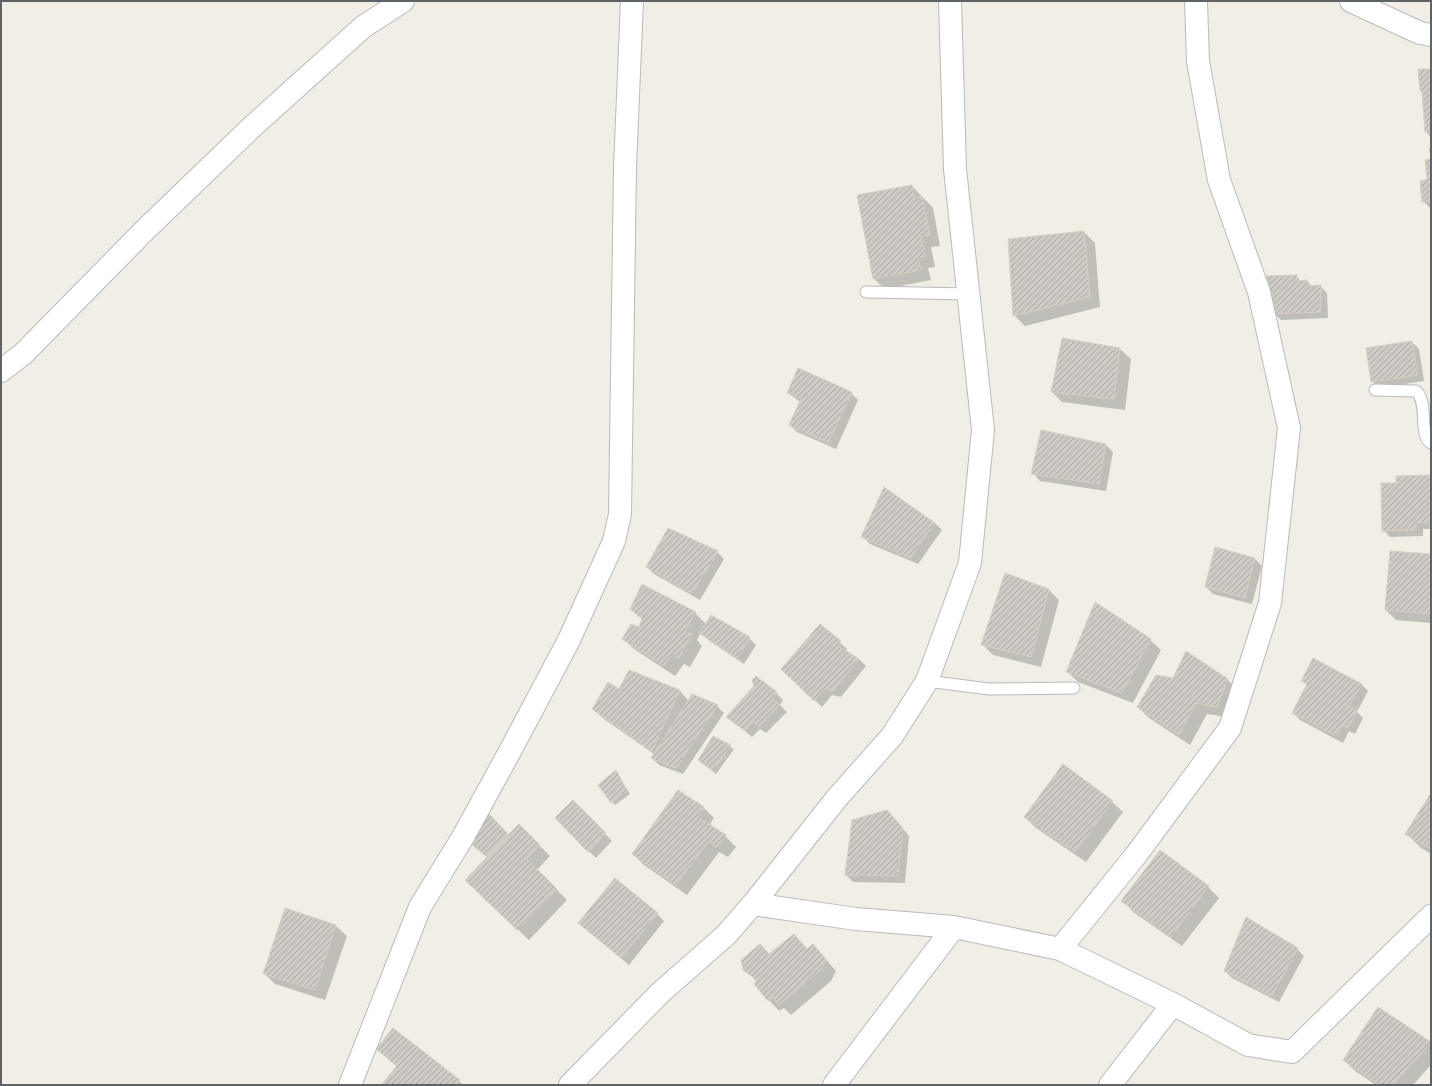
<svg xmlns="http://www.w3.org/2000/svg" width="1432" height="1086" font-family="'Archivo Narrow',sans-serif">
  <defs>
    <pattern id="building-hatch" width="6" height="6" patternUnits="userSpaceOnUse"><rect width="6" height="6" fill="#cecbc5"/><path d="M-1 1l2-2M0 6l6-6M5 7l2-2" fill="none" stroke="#aaa8a4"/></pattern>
  </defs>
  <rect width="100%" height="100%" fill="#f1eee6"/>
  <path fill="#0003" d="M1431,70v67l-5,-5 -3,-39 -2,-3z
    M1431,160v49l-8,-8z
    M912,186l21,22 7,38 -9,1 4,20 -7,1 3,12 -46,9 -11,-10 -16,-83z
    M1084,232l11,11 5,64 -75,19 -11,-11z
    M1296,276l6,6 5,-1 5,6 8,-1 7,7 1,25 -47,2 -7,-7 -1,-14 -6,-6z
    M1412,342l7,7 5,32 -45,7 -7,-7z
    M1120,349l11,10 -6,51 -63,-8 -10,-10z
    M788,393h63l7,7 -22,49 -39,-17 -7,-7 10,-23z
    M1042,432l64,13 7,7 -7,39 -66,-10 -7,-8z
    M1431,476v53h-8v7l-33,1 -7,-7 14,-47z
    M935,523l7,7 -24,34 -48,-20 -7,-7z
    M1216,549l39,10 7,7 -10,38 -39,-10 -7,-7z
    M717,552l7,7 -24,41 -46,-26 -7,-7z
    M1431,555v68l-35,-3 -10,-10z
    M1048,589l11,11 -18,67 -48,-12 -11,-11z
    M695,613l11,11 43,14 7,7 -12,19 -36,-24 -7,-7 -4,7 5,6 -12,21 -6,-3 -9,12 -41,-27 -10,-10 15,-11z
    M820,625l27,24 -1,3 13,7 7,7 -25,31 -9,-2 -10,12 -40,-38z
    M1150,640l11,10 -28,53 -55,-21 -11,-11z
    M629,671l51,20 9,10 4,-6 24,11 7,7 -41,61 -24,-9 -7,-7 2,-4 -50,-35 -11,-10 26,-19z
    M1173,679h54l11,11 -10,27 -21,-3 -17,31 -41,-27 -11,-11z
    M1303,681l58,3 7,7 -11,21 6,6 -8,16 -6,-3 -6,12 -43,-23 -7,-7 14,-27z
    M776,693l7,7 -3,5 7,7 -21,21 -6,-4 -8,8 -24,-20z
    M713,738l21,11 -18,25 -17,-14z
    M616,771l14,23 -15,11 -16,-20z
    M1431,795v59l-10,-6 -14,-14z
    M573,801l39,40 -16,17 -40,-40z
    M1112,802l11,10 -37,50 -50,-34 -11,-11z
    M704,808l10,10 -5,8 16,10 11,11 -8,10 -9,-5 -32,43 -43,-30 -11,-11z
    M894,818l15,18 -4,47 -52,-1 -7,-7 7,-55z
    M519,825l31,31 -13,14 30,30 -38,40 -52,-49 11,-33 -17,-14 38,-8z
    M1208,887l11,11 -37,48 -49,-34 -10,-11z
    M285,910l51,16 11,10 -22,64 -50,-16 -11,-11z
    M657,914l7,7 -35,44 -50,-42z
    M793,935l14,15 6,-5 23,26 -5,10 -40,34 -7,-7 -5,3 -10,-11 -12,-18 -13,-13 16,-24 10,10z
    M1297,949l7,7 -25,46 -47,-24 -7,-7z
    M1378,1009l53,34v22l-18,20h-37l-21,-14 -11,-11z
    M378,1049l81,32 4,4h-81l15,-18z"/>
  <path fill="url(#building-hatch)" stroke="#d7cfc4" d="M1418,69h13v63h-6l-3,-41h-2z
    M1429,148h2v53l-9,1 -2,-21 7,-2 -2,-19 6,-1z
    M912,185l2,13 8,-2 8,39 -9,2 4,19 -7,2 3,12 -48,9 -16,-84z
    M1084,231l6,66 -77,19 -5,-77z
    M1297,275v6l10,-1 1,6 13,-1v27l-48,2 -1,-21h-6v-17z
    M1062,338l58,10 -6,51 -63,-7z
    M1412,341l6,34 -47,7 -5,-34z
    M798,368l54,24 -24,51 -39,-18 12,-26 -14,-6z
    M1041,430l65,14 -7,40 -68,-10z
    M1431,475v47l-15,1v7l-34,1 -1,-48h15v-7z
    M884,487l51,36 -25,35 -49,-21z
    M668,528l50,23 -26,43 -46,-27z
    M1215,547l40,11 -10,40 -40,-11z
    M1390,551l41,3v60l-46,-4z
    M1005,573l44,16 -18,68 -50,-12z
    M642,584l54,28 -11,19 7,3 -13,24 -6,-4 -9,12 -42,-27 9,-15 8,3 3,-8 -12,-10z
    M1095,602l56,37 -29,54 -56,-21z
    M711,615l39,22 -13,21 -38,-25z
    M820,624l21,17 -3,5 21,13 -26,32 -8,-3 -11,13 -33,-32z
    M1186,651l42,28 -11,28 -21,-4 -17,32 -42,-28 19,-32 17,3z
    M1313,658l49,26 -13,22 8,5 -9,17 -6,-3 -6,11 -44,-23 15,-29 -6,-3z
    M629,670l51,20 -28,61 -60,-42 16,-27 11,7z
    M756,676l21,16 -4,7 7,5 -21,23 -7,-5 -7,9 -19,-14 28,-31 -2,-6z
    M692,694l26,11 -42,63 -25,-10z
    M713,736l18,9 -18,26 -15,-11z
    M1063,764l50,37 -38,51 -51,-35z
    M616,770l11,21 -16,12 -13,-18z
    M678,790l26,17 -6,10 28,18 -9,12 -9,-5 -32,43 -44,-31z
    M1431,793v56l-26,-15z
    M573,800l33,33 -18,19 -33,-34z
    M887,810l16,18 -5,48 -53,-1 7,-55z
    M489,814l20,21 -22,22 -24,-20z
    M519,824l21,21 -13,14 30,30 -40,41 -52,-50z
    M1160,850l49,36 -38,51 -50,-36z
    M615,878l43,35 -37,45 -43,-35z
    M285,908l51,17 -21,65 -52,-16z
    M1246,917l52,31 -26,48 -48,-25z
    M794,934l13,15 6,-5 13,15 -5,11 -42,35 -6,-8 -5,4 -14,-17 3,-4 -14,-10 -2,-10 19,-16 9,10z
    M1378,1007l53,35 -38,43h-14l-36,-25z
    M393,1028l67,52 -4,5h-75l16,-19 -21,-17z"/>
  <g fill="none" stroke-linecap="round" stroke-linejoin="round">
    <g stroke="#b7babe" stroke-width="13">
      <path id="lane" d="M866,292l104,2
        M1375,390l41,1c13,11 2,45 15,52
        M927,681l62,8 85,-1"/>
    </g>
    <g stroke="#b7babe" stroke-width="24">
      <path id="street" d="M1351,1l69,32 11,2
        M1,371l22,-17 123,-125 107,-103 110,-99 40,-26
        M753,904l84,-106 55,-62 35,-55 43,-118 13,-133 -28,-261 -5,-168
        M1060,949l76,-94 94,-127 40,-125 19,-175 -30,-136 -40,-112 -21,-119 -2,-60
        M350,1085l70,-178 43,-70 46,-84 60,-113 45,-99 6,-27 5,-347 7,-166
        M570,1085l90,-92 66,-58 27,-31 103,15 98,8 106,22 113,55 75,41 44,7 139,-136
        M834,1085l120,-158
        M1110,1085l63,-81"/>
    </g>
    <use href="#lane" stroke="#fff" stroke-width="11"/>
    <use href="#street" stroke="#fff" stroke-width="22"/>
  </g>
  <rect width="1432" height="1086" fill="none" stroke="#5e6368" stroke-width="4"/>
</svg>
